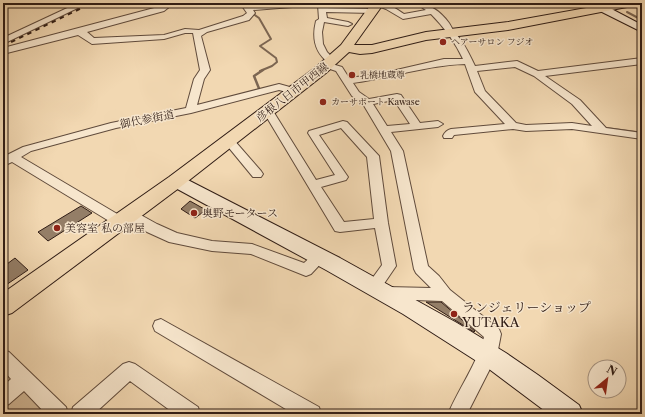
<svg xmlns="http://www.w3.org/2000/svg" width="645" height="417" font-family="'Libre Caslon Text','Noto Serif JP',serif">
  <rect width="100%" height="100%" fill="#f2d8b2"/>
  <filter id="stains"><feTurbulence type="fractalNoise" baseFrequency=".005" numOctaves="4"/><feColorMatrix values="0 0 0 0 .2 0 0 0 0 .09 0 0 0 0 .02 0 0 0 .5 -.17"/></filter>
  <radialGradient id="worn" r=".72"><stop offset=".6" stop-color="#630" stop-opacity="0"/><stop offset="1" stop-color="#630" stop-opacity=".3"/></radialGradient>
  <path fill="#d1b897" stroke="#806a56" d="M27,389l22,25h-46v-5z"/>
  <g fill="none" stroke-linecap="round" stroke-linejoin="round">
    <path stroke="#7c6653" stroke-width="2" d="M422,3l7,4
      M627,12l15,8
      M252,13l7,5 12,21 -11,7 16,12 1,4 -5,4 -12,5"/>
    <path stroke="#7c6653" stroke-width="2.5" d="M260,91l-6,-15 9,-6
      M605,128l37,5"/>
  </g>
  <path fill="#947e67" stroke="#2f1c15" d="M190,201l16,9 -11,8 -14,-9z
    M81,206l11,7 -44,28 -10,-9z
    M15,258l13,12 -25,17v-20z
    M426,302h15l34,29 -1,1z"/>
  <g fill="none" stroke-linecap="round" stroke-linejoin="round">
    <g stroke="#604b3c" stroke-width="2">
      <path id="street" d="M78,3h10l-85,41v-6z
        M165,3h9l-10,8 -77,21 7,6 70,-3 21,-6 14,1 44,-14 4,-3 -7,-10h8l2,3 39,-3h37v5l50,1v4h-3l-47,-1 1,6 21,4 4,2 -4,2 -24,-4 -2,10 1,12 4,8 9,9 -4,3 10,3 7,11 30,-4 65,-15h19c-8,-17 -19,-32 -32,-45l-28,5 -17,-10 -13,-5c12,-4 22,4 31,10l22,-4 -11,-7c14,0 26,9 34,20 2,3 4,8 7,11 9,10 13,20 19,32l42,-5 21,10 104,-13v6l-97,12 35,24 26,28 36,5v6l-70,-10 -46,2 -13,-2 -59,6 -2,3h-8l-1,-2c2,-4 4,-6 8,-7l54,-5 -30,-32 -10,-28c-38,1 -74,14 -112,19l6,9 10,7 28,-5 4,1 19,28 18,-2 5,3 -5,3 -47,5 12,19 25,115 11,10 11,14 49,39 2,5 -4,21 -30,59h-19c11,-26 29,-50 36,-77l-42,-36 -55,-2 -5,-1 -3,-5 3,-5 5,-1 44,1 -15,-15 -2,-4 -23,-118 -28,-47 -11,-8 -16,-25 -12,-4 -2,-2 2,-2h5c-15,-11 -17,-26 -13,-42l3,-2 -1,-14 -65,5 2,3 -6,7 -42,12 -6,4 9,34 -6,9 -7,26 82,-21 18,5 2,2 -2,2 -3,1 -15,-4 -88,23 -75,15 -85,23 -10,6 103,61 2,3 -2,3 -5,2 -5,-2 -102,-62 -9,4v-9l20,-10 88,-24 75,-15 8,-29 6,-9 -7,-37h-8l-21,6 -72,5 -14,-9 -75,19v-6l155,-41zM515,67l19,9 38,28 20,22 -20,-3 -46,2 -10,-2 -31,-32 -8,-20zM394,100l16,24 -23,2 -14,-22z
        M268,108l5,3 43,69 19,-5 -27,-42 1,-2 34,-10 4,1 32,34 9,67 8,43 -17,25 -5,2 -5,-2 -3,-4 16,-22 -7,-37 -35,4 -5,-1 -72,-120zM341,128l26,29 7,62 -30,3 -23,-35 25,-7 2,-3 -29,-42z
        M229,138l4,1 28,32 2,3 -2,3h-8l-28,-34 -2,-2 2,-2z
        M130,209l27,15 20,9 35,8 40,3 52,19c7,-6 11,-13 21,-10l2,4 -16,17 -5,2 -55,-22 -39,-3 -43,-9 -22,-10 -22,-15 -2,-3 2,-3z
        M161,319l158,88 2,7h-27l-139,-83 -2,-5 2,-5z
        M3,350l6,2 57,55 2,7h-22l-22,-23 -15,13 -6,3v-21l8,-7 -8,-9z
        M129,362l6,2 63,43 2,7h-25l-45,-33 -36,33h-23l2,-7 50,-43z"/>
    </g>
    <g stroke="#2f1c15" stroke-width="2">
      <path id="secondary" d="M587,3h13l42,22v7l-54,-27z
        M176,175l6,2 158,81 117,65 49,30 32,22 41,30 4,9h-34l-60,-45 -86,-55 -77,-44 -156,-85 -2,-4 2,-4z"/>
    </g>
    <g stroke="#2f1c15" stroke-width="2">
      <path id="primary" d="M372,3h12l-30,42h18l54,-13 82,-10 106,-19h24l-2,2 -4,1 -124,24 -82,10 -54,13 -12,1 -11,-2 -23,21 -143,112 -171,128 -9,3v-23l166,-116 147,-110 25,-22z"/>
    </g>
    <use href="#street" fill="#f7e6cd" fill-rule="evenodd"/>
    <use href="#secondary" fill="#f7e6cd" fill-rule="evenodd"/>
    <use href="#primary" fill="#f2d8b2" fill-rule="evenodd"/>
    <path stroke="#2f1c15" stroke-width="2" stroke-dasharray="4.5 4.5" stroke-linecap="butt" d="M3,46l89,-43"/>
  </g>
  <g fill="#8f2418" stroke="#f7e6cd" stroke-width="1.5">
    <circle cx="443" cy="42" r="4"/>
    <circle cx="352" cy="75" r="4"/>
    <circle cx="323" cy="102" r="4"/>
    <circle cx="194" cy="213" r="4"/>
    <circle cx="57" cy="228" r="4"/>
    <circle cx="454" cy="314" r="4"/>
  </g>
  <g text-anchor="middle" stroke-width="3" stroke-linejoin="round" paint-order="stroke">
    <g font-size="9" fill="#2f1c15" stroke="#f7e6cd" text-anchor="start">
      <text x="451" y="45">ヘアーサロン フジオ</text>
      <text x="360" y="78">乳橋地蔵尊</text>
      <text x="331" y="105">カーサポート Kawase</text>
    </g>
    <g font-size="11" fill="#2f1c15" stroke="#f7e6cd">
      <text transform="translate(292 92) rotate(-38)" y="4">彦根八日市甲西線</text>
      <text transform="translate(147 119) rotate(-11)" y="4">御代参街道</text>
    </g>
    <g font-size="11" fill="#2f1c15" stroke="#f7e6cd" text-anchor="start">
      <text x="202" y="217">奥野モータース</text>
      <text x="65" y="232">美容室 私の部屋</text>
    </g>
    <g font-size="13" fill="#2f1c15" stroke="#f7e6cd" text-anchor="start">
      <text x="462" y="312">ランジェリーショップ<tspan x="462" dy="15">YUTAKA</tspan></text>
    </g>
  </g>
  <rect width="645" height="417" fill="none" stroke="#f2d8b2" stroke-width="16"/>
  <rect x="4" y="4" width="637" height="409" fill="none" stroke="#2f1c15" stroke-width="2"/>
  <rect x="8" y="8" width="629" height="401" fill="none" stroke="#2f1c15"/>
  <g transform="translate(607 379) rotate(29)"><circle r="19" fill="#f7e6cd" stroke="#a79583"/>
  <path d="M0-3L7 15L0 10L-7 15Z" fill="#8f2418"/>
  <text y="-6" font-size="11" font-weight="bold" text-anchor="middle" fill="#2f1c15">N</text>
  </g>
  <rect width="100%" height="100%" filter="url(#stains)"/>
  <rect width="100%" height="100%" fill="url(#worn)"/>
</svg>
